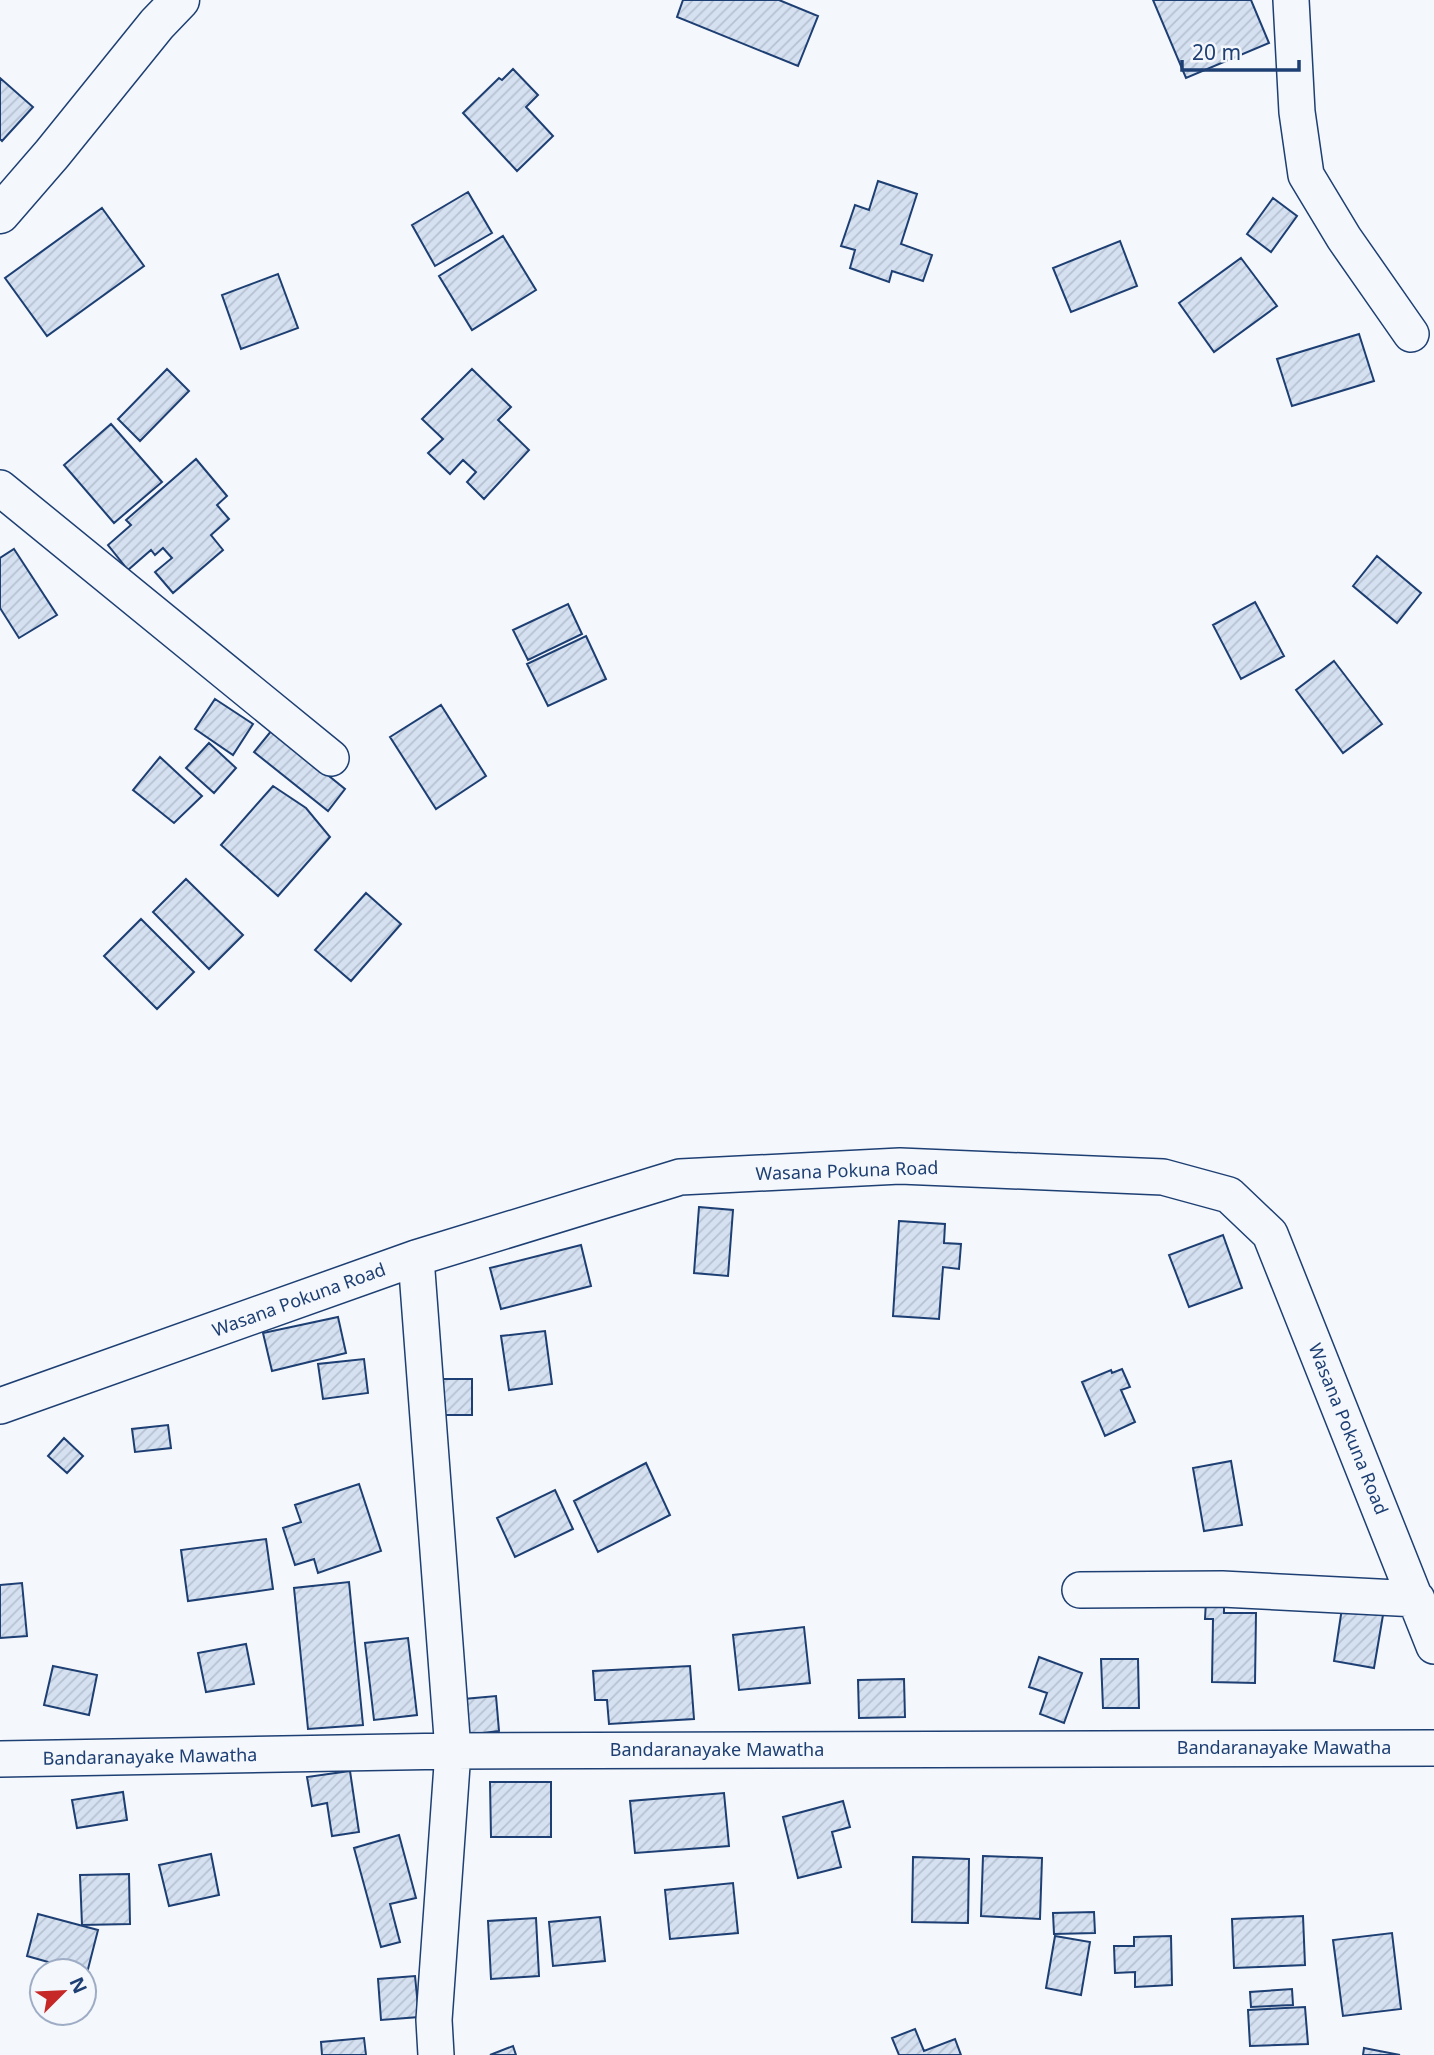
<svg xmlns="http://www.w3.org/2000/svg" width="1434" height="2055" font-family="'Noto Sans',sans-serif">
  <defs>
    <pattern id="building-hatch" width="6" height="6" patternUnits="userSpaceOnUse" patternTransform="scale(1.75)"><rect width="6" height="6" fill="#d5e0f0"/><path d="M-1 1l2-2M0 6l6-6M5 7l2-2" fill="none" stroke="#b6c1d1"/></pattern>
  </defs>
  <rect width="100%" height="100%" fill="#f4f7fb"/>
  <path fill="url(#building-hatch)" stroke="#1d3f73" stroke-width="2" d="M683,0h96l39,16 -20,50 -121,-49z
    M1153,0h98l18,43 -83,35z
    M513,69l25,26 -12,12 27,29 -36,35 -54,-58 36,-35 3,2z
    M0,78l33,29 -31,34 -2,-2z
    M878,181l39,13 -16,50 31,11 -9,26 -31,-10 -3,11 -39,-14 5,-18 -14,-4 14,-41 14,5z
    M468,192l24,41 -57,33 -23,-41z
    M1273,198l24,18 -26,36 -24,-18z
    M102,208l42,58 -97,70 -42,-58z
    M503,236l33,54 -64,40 -33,-54z
    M1120,241l17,45 -66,26 -18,-44z
    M1241,258l36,48 -63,46 -35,-49z
    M278,274l20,54 -57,21 -19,-54z
    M1359,334l15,47 -82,25 -15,-47z
    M167,369l22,22 -49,50 -22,-22z
    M472,369l39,38 -13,13 31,30 -45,49 -17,-17 9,-10 -13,-12 -13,14 -22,-21 15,-14 -21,-20z
    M111,424l51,58 -48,41 -50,-58z
    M196,459l31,37 -10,9 12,14 -18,16 12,15 -50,43 -18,-21 17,-14 -9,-10 -8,7 -4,-5 -23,20 -20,-25 23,-20 -5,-5z
    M14,549l43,66 -38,23 -19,-30v-50z
    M1377,556l44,37 -24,30 -44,-37z
    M1255,602l29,54 -43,23 -28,-54z
    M568,604l14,30 -54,26 -15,-30z
    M586,636l20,43 -58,27 -21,-42z
    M1334,661l48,63 -39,29 -47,-63z
    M215,699l38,25 -20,31 -38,-26z
    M441,705l45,71 -50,33 -46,-72z
    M272,730l73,59 -17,22 -74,-59z
    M209,743l27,25 -22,25 -28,-25z
    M160,757l42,39 -28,27 -41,-33z
    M273,786l33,22 24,29 -52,59 -57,-51z
    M186,879l57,56 -34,34 -56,-57z
    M366,893l35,31 -50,57 -36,-31z
    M141,919l53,53 -37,37 -53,-53z
    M699,1207l34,3 -5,66 -34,-3z
    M899,1221l46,3 -1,19 17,1 -2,25 -16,-2 -4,52 -46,-3z
    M1223,1235l19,53 -53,19 -20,-52z
    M581,1245l10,41 -90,23 -11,-41z
    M338,1317l8,36 -74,18 -9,-38z
    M545,1331l7,53 -43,6 -8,-54z
    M364,1359l4,34 -45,6 -5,-35z
    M1122,1369l8,18 -9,3 14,32 -30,14 -23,-54 29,-12 1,3z
    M439,1379h33v36h-32z
    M168,1425l3,23 -36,4 -3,-23z
    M64,1438l19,18 -16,17 -19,-17z
    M1231,1461l11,64 -38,6 -11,-63z
    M646,1463l24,52 -72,37 -24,-51z
    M359,1484l22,67 -63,22 -4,-14 -19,6 -12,-37 18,-6 -6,-17z
    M555,1490l18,39 -58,28 -18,-39z
    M266,1539l7,50 -85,12 -7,-51z
    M349,1582l14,143 -55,4 -14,-141z
    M22,1583l5,53 -27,2v-53z
    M1206,1600h18v13h32l-1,70 -43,-1 1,-63h-8z
    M1342,1608l41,7 -9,53 -40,-7z
    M804,1627l6,56 -71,7 -6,-55z
    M408,1638l9,77 -43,5 -9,-77z
    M246,1644l8,40 -48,8 -8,-39z
    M1039,1657l43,16 -18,50 -24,-9 7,-21 -18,-6z
    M1101,1659h37l1,49h-36z
    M53,1666l44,9 -8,40 -45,-10z
    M690,1666l4,53 -85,5 -2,-24h-12l-2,-29z
    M904,1679l1,38 -46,1 -1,-38z
    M496,1696l3,35 -32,4 -3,-36z
    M350,1771l9,61 -27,4 -5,-33 -15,3 -5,-29z
    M490,1782h61v55h-60z
    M123,1792l4,28 -50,8 -5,-28z
    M724,1793l5,53 -94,7 -5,-52z
    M843,1801l7,26 -18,5 9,35 -43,11 -15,-61z
    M399,1835l17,63 -26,6 10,38 -19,5 -27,-99z
    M211,1854l8,41 -50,11 -10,-41z
    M983,1856l59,2 -2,61 -59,-3z
    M913,1857l56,2 -1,64 -56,-1z
    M129,1874l1,50 -48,1 -2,-50z
    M733,1883l5,50 -68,6 -5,-49z
    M1094,1912l1,21 -41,1 -1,-21z
    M38,1914l60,16 -11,43 -60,-17z
    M1303,1916l2,49 -71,3 -2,-49z
    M600,1917l5,44 -52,5 -4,-44z
    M536,1918l3,58 -48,3 -3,-58z
    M1392,1933l9,76 -58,7 -10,-76z
    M1055,1936l35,6 -9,53 -35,-7z
    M1171,1936l1,49 -37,2v-15l-20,1 -1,-27h20v-9z
    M415,1976l4,41 -38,3 -3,-41z
    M1292,1989l1,16 -42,2 -1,-15z
    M1305,2007l3,37 -58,2 -2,-36z
    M915,2029l9,22 31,-12 6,16h-62l-7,-17z
    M364,2038l2,17h-44l-1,-13z
    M513,2046l3,9h-26z
    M1364,2048l36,7h-37z"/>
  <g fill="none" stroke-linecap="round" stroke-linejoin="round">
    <g stroke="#1d3f73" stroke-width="38">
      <path id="street" d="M1291,0l6,112 9,63 38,63 67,96
        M0,488l331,270
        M416,1258l37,493 -19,269 2,35
        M0,1406l416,-148 264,-81 220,-11 263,11 66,18 41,39 164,412
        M1080,1590l142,-1 195,10
        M0,1759l453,-8 981,-3"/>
    </g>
    <g stroke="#1d3f73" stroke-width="41">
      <path id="secondary" d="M0,214l52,-60 105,-130 23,-24"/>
    </g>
    <use href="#street" stroke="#f4f7fb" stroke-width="35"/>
    <use href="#secondary" stroke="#f4f7fb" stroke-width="38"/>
  </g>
  <g text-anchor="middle" stroke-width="5" stroke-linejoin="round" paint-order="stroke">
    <g font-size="18" fill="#1d3f73" stroke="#f4f7fb">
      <text transform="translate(847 1171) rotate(-2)" y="6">Wasana Pokuna Road</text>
      <text transform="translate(299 1300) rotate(-20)" y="6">Wasana Pokuna Road</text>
      <text transform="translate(1348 1429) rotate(68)" y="6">Wasana Pokuna Road</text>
      <text x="1284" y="1754">Bandaranayake Mawatha</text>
      <text x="717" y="1756">Bandaranayake Mawatha</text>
      <text transform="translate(150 1757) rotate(-1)" y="6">Bandaranayake Mawatha</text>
    </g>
  </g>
  <g transform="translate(63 1992) rotate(66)"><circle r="33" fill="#f4f7fb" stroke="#9eadc5" stroke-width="2"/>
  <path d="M0-5L12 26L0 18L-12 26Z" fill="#c62828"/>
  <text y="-10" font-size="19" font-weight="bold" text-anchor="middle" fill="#1d3f73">N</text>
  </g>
  <path d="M1182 60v10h117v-10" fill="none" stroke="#1d3f73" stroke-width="3.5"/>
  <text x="1192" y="60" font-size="21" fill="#1d3f73" stroke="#f4f7fb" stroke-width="5" paint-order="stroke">20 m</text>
</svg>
